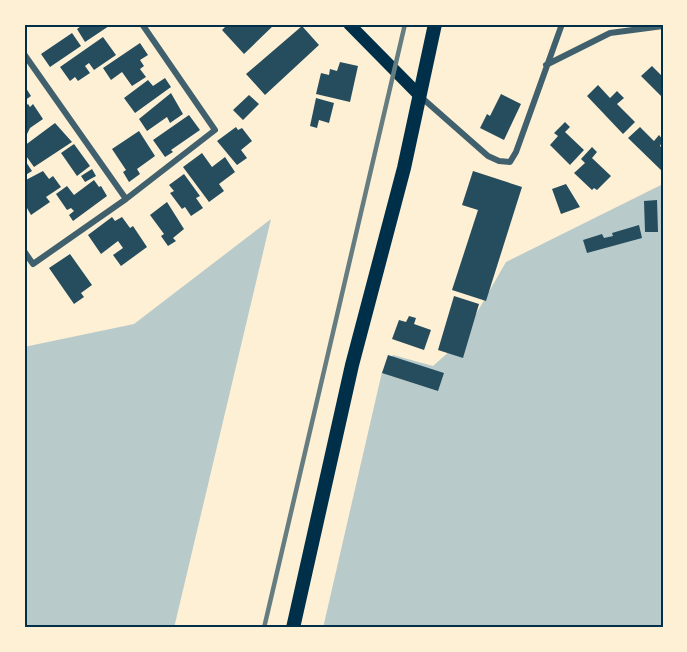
<svg xmlns="http://www.w3.org/2000/svg" width="687" height="652" font-family="Roboto,sans-serif">
  <rect width="100%" height="100%" fill="#fdf0d5"/>
  <path fill="#b9caca" d="M663,184v444h-340l59,-256 11,-17 40,11 27,-24 46,-80z
    M271,219l-97,409h-150v-281l110,-23z"/>
  <path fill="#264d5e" d="M84,24h28l-27,18 -8,-13z
    M228,24h47l-31,30 -22,-24z
    M302,26l17,19 -54,50 -19,-21z
    M72,33l9,13 -31,21 -9,-13z
    M103,37l13,18 -22,15 -5,-7 -4,3 5,7 -12,8 -3,-4 -5,4 -10,-14z
    M140,43l8,12 -8,5 4,6 -4,3 6,8 -14,9 -10,-14 -11,8 -8,-12z
    M340,62l18,4 -8,36 -34,-8 5,-21 8,2 1,-6 7,2z
    M652,66l11,11v21l-22,-22z
    M165,78l6,9 -36,26 -11,-15 24,-18 5,6z
    M24,85l7,11 -7,5z
    M598,85l12,13 7,-7 7,7 -7,6 18,18 -12,12 -36,-38z
    M171,93l12,21 -13,9 -3,-6 -20,14 -8,-12z
    M501,94l20,10 -17,36 -24,-12 7,-14 3,2z
    M249,95l10,9 -16,16 -10,-10z
    M316,98l18,5 -5,20 -10,-3 -2,8 -7,-2z
    M28,104l2,3 3,-3 10,15 -13,9 -6,12v-33z
    M189,115l11,15 -29,20 2,2 -8,5 -12,-17z
    M565,122l5,5 -5,5 19,18 -14,15 -20,-20 8,-9 -4,-3z
    M55,123l17,19 -38,25 -10,-14v-7z
    M236,127l2,3 4,-2 10,13 -11,9 6,8 -10,7 -20,-24z
    M640,127l14,14 5,-6 4,5 -3,6 3,3v23l-35,-34z
    M139,131l16,25 -18,13 3,5 -11,8 -6,-10 3,-2 -14,-21z
    M74,144l16,22 -13,10 -16,-23z
    M592,147l5,5 -5,6 19,18 -14,14 -3,-2 -2,2 -18,-17 11,-10 -4,-4z
    M202,153l10,14 13,-10 10,15 -16,12 5,7 -15,11 -26,-35z
    M24,159l8,12 -8,5z
    M92,169l4,7 -11,6 -4,-6z
    M43,171l6,8 4,-3 8,11 -15,10 4,5 -19,13 -4,-7 -3,2v-29z
    M473,171l49,16 -36,114 -34,-11 26,-80 -16,-5z
    M184,174l16,22 -4,2 7,10 -12,8 -6,-9 -3,2 -12,-16 4,-2 -5,-6z
    M94,180l5,7 2,-1 6,10 -34,25 -4,-6 5,-4 -3,-3 -4,2 -11,-16 11,-8 7,9z
    M566,184l14,23 -19,7 -9,-25z
    M657,200l1,32h-13l-1,-31z
    M167,202l17,27 -11,9 3,3 -8,5 -7,-10 3,-2 -14,-19z
    M112,217l3,4 7,-4 8,11 3,-2 14,21 -26,19 -8,-11 10,-7 -5,-7 -17,13 -13,-19z
    M639,225l3,13 -55,15 -4,-13 19,-6 2,4 9,-2 -1,-3z
    M70,254l22,31 -11,8 3,4 -10,7 -25,-36z
    M454,296l25,8 -16,54 -25,-8z
    M409,316l7,2 -2,6 17,6 -7,20 -32,-11 7,-19 7,2z
    M388,355l56,18 -6,18 -56,-18z"/>
  <g fill="none" stroke-linecap="round" stroke-linejoin="round">
    <path stroke="#3f606c" stroke-width="6" d="M24,54l102,145
      M546,65l64,-32 53,-7
      M421,97l67,59 11,5 11,1 6,-10 46,-128
      M24,251l9,13 93,-65 89,-69 -73,-106"/>
    <path stroke="#003049" stroke-width="12" d="M349,24l70,71"/>
    <path stroke="#003049" stroke-width="14" d="M293,628l59,-263 52,-197 31,-144"/>
    <path stroke="#657d81" stroke-width="4.5" d="M264,628l141,-604"/>
  </g>
  <rect width="687" height="652" fill="none" stroke="#fdf0d5" stroke-width="51"/>
  <rect x="26" y="26" width="636" height="600" fill="none" stroke="#003049" stroke-width="2"/>
</svg>
